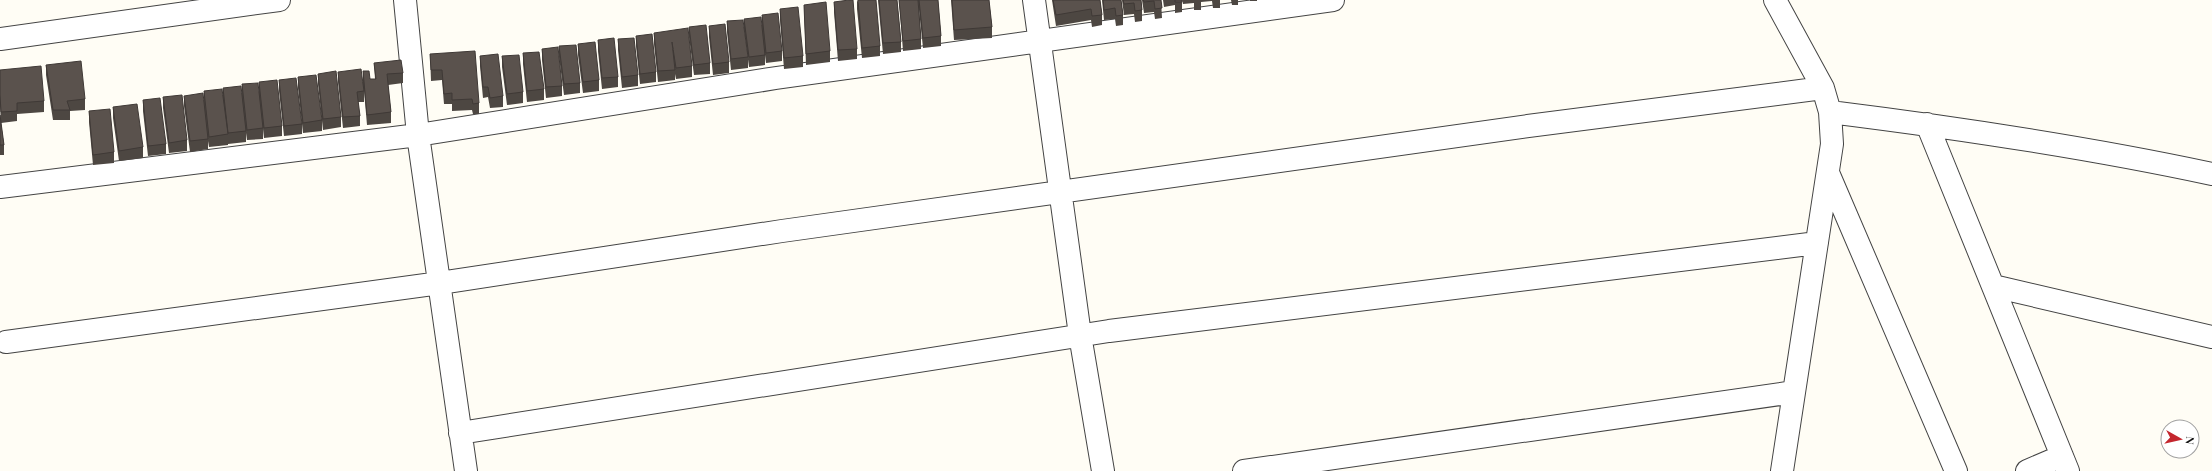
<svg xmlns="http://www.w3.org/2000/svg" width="2212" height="471" font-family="'Playfair Display',serif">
  <rect width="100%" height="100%" fill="#fffdf5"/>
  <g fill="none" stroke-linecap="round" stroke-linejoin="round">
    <g stroke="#444" stroke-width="24">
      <path id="minor" d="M405,0l13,135 48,336
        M1034,0l46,335 23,136
        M1775,0l48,88 7,24 2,32 -50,327
        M0,39l279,-39
        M1830,112c128,16 256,35 382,62
        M1927,124l141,347
        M1829,175l127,296
        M0,187l418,-52 358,-57 557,-78
        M1993,286l219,51
        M6,342l434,-59 342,-52 746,-105 295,-38
        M460,433l649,-102 708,-88
        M1244,471l550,-79
        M2027,471l35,-15"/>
    </g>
    <use href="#minor" stroke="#fff" stroke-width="22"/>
  </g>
  <path fill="#4d4742" d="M857,0l23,46v10l-18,2 -5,-49z
    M878,0h19l4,42v10l-18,2z
    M899,0h19l3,39v10l-18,2z
    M918,0h20l3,36v10l-18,2z
    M951,0h38l3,27v11l-38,2z
    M1052,0h48l2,15v10l-10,2 -1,-7 -35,6z
    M1102,0h19l2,15v10l-7,1 -1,-7 -11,1z
    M1122,0h19l1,10v11l-7,1 -1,-8 -10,1z
    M1142,0h19l1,18 -7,1 -1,-7 -10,1z
    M1163,0h19v12l-7,1v-8l-11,2z
    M1182,0h38v8h-7l-1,-7 -11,1v8h-7v-7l-11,1z
    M1231,0h7v5h-6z
    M1250,0h7v1h-7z
    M834,2l23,47v10l-19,2 -4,-49z
    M804,5l26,46v11l-24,3z
    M780,9l23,47v11l-19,2 -4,-49z
    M762,15l20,36v10l-16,2 -1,-8v10l-16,2 -5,-38v-10l18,6z
    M727,21l21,36v11l-17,2 -4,-38z
    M709,26l20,36v11l-16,2 -4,-38z
    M689,27l21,36v11l-16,1 -5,-38z
    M654,33l38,33v11l-16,2 -1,-5v6l-17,2 -4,-38z
    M636,36l20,36v10l-16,2 -4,-38z
    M618,39l20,36v11l-16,2 -4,-38z
    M598,40l20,37v10l-16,2 -4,-38z
    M578,44l21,36v11l-16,2 -5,-38z
    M559,46l21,37v10l-16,2 -5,-38z
    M542,49l20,37v10l-16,2 -4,-38z
    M523,53l21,36v11l-17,2 -4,-38z
    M430,54l49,49v11h-6l-1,-4 -20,1v-7h-8l-2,-24 -11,1z
    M480,56l23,40v11l-13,1 -2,-11 -5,1 -3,-32z
    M502,56l21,36v11l-16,2 -5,-38z
    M374,63l29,10v10l-15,2 3,27v11l-24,2 -3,-34v11h-6l2,14v10l-17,2 -5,-46v-10l25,10v-11l7,8h5z
    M46,65l39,34v11l-15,1v9h-17l-7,-45z
    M0,70l44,31v11l-27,2v7l-16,2 -1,-17z
    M318,74l23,43v10l-18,3 -5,-46z
    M298,77l24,43v11l-19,2 -5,-45z
    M279,80l23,44v10l-18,2 -5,-45z
    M259,82l23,44v10l-18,2 -1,-9v10l-16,1 -1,-7v9l-18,2v-6v7l-19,2 -1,-6v8l-18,3 -6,-46v-10l20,4v-9l19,4v-7l19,5v-9l17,8z
    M163,97l24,43v11l-18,2 -6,-45z
    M143,100l23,44v10l-18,2 -5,-45z
    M113,107l30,40v11l-24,3 -6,-43z
    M89,111l25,41v11l-21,2 -4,-43z
    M0,115l4,30v10h-4z"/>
  <path fill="#5a524d" stroke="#3f3936" d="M849,0h4l4,49 -19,1 -4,-48z
    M858,0h18l4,46 -18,2z
    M879,0h18l4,42 -18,1z
    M899,0h19l3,39 -18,2z
    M919,0h19l3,36 -18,2z
    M952,0h37l3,27 -38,3z
    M1053,0h47l2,15 -10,1 -1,-7 -35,6z
    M1103,0h18l2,15 -7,1 -1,-8 -11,2z
    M1123,0h18l1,10 -7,1 -1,-8 -10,1z
    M1143,0h18l1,8 -7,1 -1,-8 -10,1z
    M1175,0h7v2h-7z
    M826,2l4,49 -24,3 -2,-49z
    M798,7l5,49 -19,2 -4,-49z
    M778,13l4,38 -16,2 -4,-38z
    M761,17l4,38 -16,2 -5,-38z
    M743,20l5,37 -17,2 -4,-38z
    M725,24l4,38 -16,2 -4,-38z
    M706,25l4,38 -16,2 -5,-38z
    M688,28l4,38 -16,2 -4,-26 3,28 -17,1 -4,-38z
    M652,34l4,38 -16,2 -4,-38z
    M614,38l4,39 -16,1 -4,-38z
    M634,38l4,37 -16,2 -4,-38z
    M595,42l4,38 -16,2 -5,-38z
    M576,45l4,38 -16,1 -5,-38z
    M558,47l4,39 -16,1 -4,-38z
    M475,51l4,52 -6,1 -1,-5 -20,1v-7l-8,1 -2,-24h-11l-1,-16z
    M539,52l5,37 -17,2 -4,-38z
    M498,54l5,42 -13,2 -2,-11h-5l-3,-31z
    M519,55l4,37 -16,2 -5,-38z
    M401,60l2,13 -16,1 4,38 -24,3 -4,-44h6l1,8h6l-2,-16z
    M81,61l4,38 -18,2 3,9h-17l-7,-45z
    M41,66l3,35 -27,2v8l-16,1 -1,-17v-25z
    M361,69l3,22 -7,1 3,24 -17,1 -5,-45z
    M336,71l5,46 -18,2 -5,-45z
    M316,75l6,45 -19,3 -5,-46z
    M296,78l6,46 -18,2 -5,-46z
    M277,80l5,46 -18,2 -5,-46z
    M258,83l5,45 -16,2 -5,-46z
    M241,86l5,45 -18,2 -5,-45z
    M222,89l6,45 -19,3 -5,-46z
    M203,93l5,46 -18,2 -6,-45z
    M182,95l5,45 -18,3 -6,-46z
    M160,98l6,46 -18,2 -5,-46z
    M137,104l6,43 -24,4 -6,-44z
    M110,109l4,43 -21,3 -4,-44z
    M0,115l4,30h-4z"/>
  <g transform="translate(2180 439) rotate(98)"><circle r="19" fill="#ffffff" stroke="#a0a0a0"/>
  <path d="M0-3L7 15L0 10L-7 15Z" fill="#c4262e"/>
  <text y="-6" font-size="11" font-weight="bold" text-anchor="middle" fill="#111111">N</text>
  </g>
</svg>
